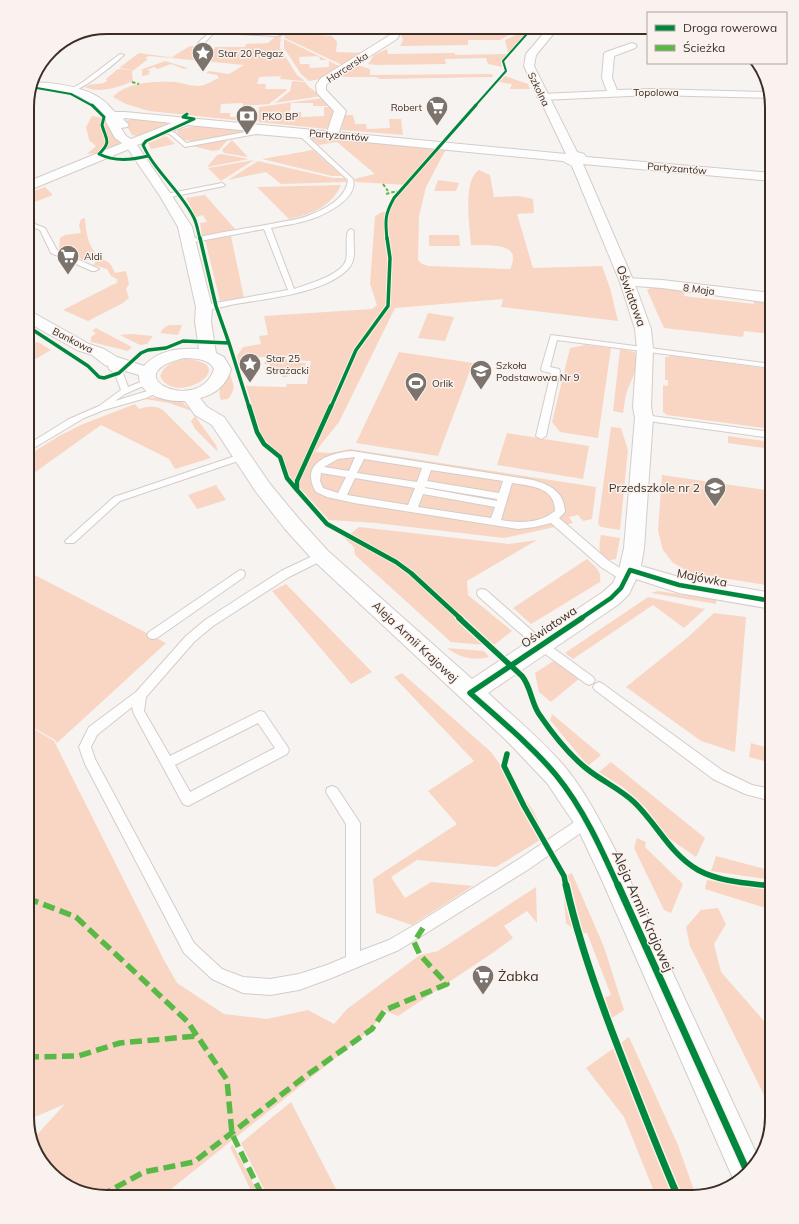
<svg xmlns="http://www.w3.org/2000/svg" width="799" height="1224" font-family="Mulish,sans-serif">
  <rect width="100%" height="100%" fill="#f7f3f1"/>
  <path fill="#f8d6c3" d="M292,33l40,3 5,6 -1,10 28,1 -19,11h-5l-55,-26 -1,-4z
    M466,33v2l45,-1 -11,6h-32v5l-68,1 3,-6 -2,-6z
    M518,34l6,1 -16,18 -3,-13z
    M277,35h4l-1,13 17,27 8,6 -25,-2 1,-3 -22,1 -2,7h9l-1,5h22l-1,2 -17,13 -26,2v-3l-22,1 -1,9h10v4h25l-1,5 -105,-11 -23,-7 -13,-7c13,-15 43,-16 62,-15 8,1 15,4 24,4 9,-1 13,-6 20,-8l-2,-3 -11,-2 3,-2 20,3 15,-9 -95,-9 -4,2 3,1 -14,11 -15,-2 20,-15 36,5 -3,-1 18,-11h12l-1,5h12l2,-4h30l1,-3 22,-1z
    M284,39l43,21h-7l-1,-4 -20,1 1,7h9l1,4 19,-1v-6l12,6 -21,12 -11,2 -8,-7 -17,-26z
    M387,49l1,5 67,-1v2l52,-1 -6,7 1,6 -14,-3 -2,-6 -41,1 1,5 -69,1 -9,-1 6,-9z
    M165,61l23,7 -4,1 -13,-5 -13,5 -4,-2 -7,3 4,1 -3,2 3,1 -9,2v-6h-1l2,-1z
    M357,65l13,4v6l122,-1 1,3 -113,2 -4,-2h-36z
    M118,69l15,1 -1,3 1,8c-13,6 -35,13 -48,6 6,-5 16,-1 22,-6l-1,-2z
    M505,76l23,8 2,5h-20l2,-5 -13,-2z
    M292,81l13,1 4,5 13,9 -47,7 15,-12z
    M323,98l8,8h-18v-3h-22l-1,9h11v5l23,-1v-9h9l3,4 -9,18 -69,-7 1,-15z
    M345,115h8l2,9h11l1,5 23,-1 -1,-9h12l2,16 -62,-5z
    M92,116l14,2 14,23 -2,5 -15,7 -16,1 9,-8 -7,-6 -3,-13z
    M131,119l37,3 1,1 -32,13 -5,-1 -8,-13z
    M198,125l56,6 -61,10 -9,-1 -7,-7 1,-3z
    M166,136l9,8 -24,5 -3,-6z
    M316,136l130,13 -20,38 -7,29 -1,44 4,4 6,2 82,3c14,-28 -23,-23 -39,-24 -1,-17 -9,-65 8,-75l11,5 4,22 25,-1 14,3 1,14 -17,1 16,54 69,-2 8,22 8,33 -117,-14 2,-8 -108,9 -56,114 -24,30 15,1 20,-4 246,38 -4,32 -9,2 -5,-6 -9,2 4,6 -69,15 -128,-15 -47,-3 -40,-44 -7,-19 -17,-17 -4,-6 -15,-48 40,1 1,-3h20l4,-23 -17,-1v-3h-36l-3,13 -15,-1 -3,-13 6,-9 18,-3 -2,-8 9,-1 -4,-19 108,-7 5,-4 -7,-21 5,-68 7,-4h6l7,-14 12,-13 -51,-3 -2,-3 21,-5 -38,-32 -18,3 -9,-7z
    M229,138l-10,12 -7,1 -23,-6z
    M232,140l16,17 -24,-4 -2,-3z
    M313,150l29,26h-10l-70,-17z
    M222,154l27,5 -42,8 10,-12z
    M254,160l-33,21 -13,-13z
    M258,161l75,17h12l2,4 -66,2 -15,-12 -38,8z
    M438,180l21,3 -3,8h-22z
    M341,185c-10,22 -29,29 -52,34l-32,-32z
    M45,187l8,8 -26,10v-11z
    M205,195l31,35 -34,6 -2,-13 7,-1 -4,-7 -7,2 -10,-19z
    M85,218c1,13 2,25 11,36 8,9 13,3 19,19l11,-2 3,13 -3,5 3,9 -6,5 -35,18 -25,-11 55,-28 -2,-1 2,-1 -7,-4 -4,-7 -14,-4 3,-3 -6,-3 -4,2 -27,-12 1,-11 5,-3 16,-2 -2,-8 2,-6z
    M429,235h30l1,11h-31z
    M231,236l13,62 -24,3 -15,-61z
    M652,287l33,4 -1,5 70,8v-5l18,2v33l-28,-3 -1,6 -79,-9 -17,-38z
    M428,313l26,4 -9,24 -27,-3z
    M169,325h13l-4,10 -18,-2 4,-5z
    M96,328l36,19 -4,4 -37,-9v-5l5,-4 -4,-2z
    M132,334l21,2 -6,8 -7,1 -20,-10z
    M38,342l13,8 -24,14v-19z
    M585,345l26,3 -13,90 -38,-6 -8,-10 18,-74z
    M620,349l15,3c6,13 -5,30 -9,42 -1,6 -2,13 -3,19l-10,-2z
    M399,352l74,11 -35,93 -82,-13z
    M672,356l100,13v60l-105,-14 -4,-3v-27l5,1v-6h-3v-23z
    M186,359c58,4 -10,50 -26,17 4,-12 15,-15 26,-17z
    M266,359h21v3l19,1 -3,12 -15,-1 -1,3h-5l2,-8 -15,-1 1,-4h-6z
    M229,371c4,13 8,17 -1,28l-7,1c-5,-10 3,-19 8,-29z
    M170,397l13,6 9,8 -23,-8 -24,-4 3,-1z
    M135,404l4,5c9,-3 15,-4 24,1l48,48 -36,11 -6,-10 -68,-34 -74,53v-22l32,-20 24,-12z
    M195,416l21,29 2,7 -23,-23 -4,-8z
    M611,427l10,1 7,22 -8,80 -19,-3 -3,-3z
    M507,433l82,13 -6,33 -86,-14z
    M728,436l44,6v7l-44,-6z
    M662,475l110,16v95l-80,-13 -19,-10 -10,-13 -5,-19z
    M216,485l10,15 -29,9 -9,-14z
    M359,527l150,17 28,-4 -70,41 1,14 44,36 -18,14 -79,-72 -17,-12 -48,-27z
    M340,534l54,28 16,12 75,71 -34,-3 -96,-87 -1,-8z
    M601,535l19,3 -4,21c-18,5 -18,-11 -15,-24z
    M587,559c8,8 15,11 13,23l-69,42 -18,-16z
    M27,571l139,72 -109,100 -2,-3 -28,-16z
    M286,584l86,88 -21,12 -79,-93z
    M658,591l58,9v4l-65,-11z
    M648,597l57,12 -21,19 -31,-23 -80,54 -8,-6z
    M714,613l32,4 -11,135 -34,-11 -75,-54 61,-49z
    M447,648l37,3 5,6c-15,4 -29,1 -42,-9z
    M555,660l25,18 -29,24 -12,-10 -4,-19z
    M402,673l89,79 42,58 12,27 -49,30 -79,-7 -26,17 14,21 26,-16 42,4 -61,39 -36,-12 -3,-34 84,-55 -29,-33 46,-30 -80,-84z
    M552,714l49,41 -13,11 -38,-46z
    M27,725l27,16 110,219 13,23 47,31 43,5 41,-9 26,14 13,-15 73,-54 18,-4 98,-64 1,36 -10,-12 -23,15 9,12 -19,14 -96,64 -14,-6 -12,19 -211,168h-59l-39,-13 -25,-27 -5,-18 32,-35 -37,16 -1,-3z
    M751,743l21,6v14l-23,-6z
    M611,762l94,76 -9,19 -32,-22 -18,-27 -22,-20 -25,-16z
    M637,838l9,4 -1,5 38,37 -12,29 -7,-3 -30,-62z
    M716,856l56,15v9l-61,-9z
    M572,873l32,74 20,63 -18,12 -10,-21 15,-6 -24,-62h-9l-12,-10 -4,-45z
    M707,880l65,10v20l-67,-21z
    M718,908l8,16 -12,20 7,28 51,58v81l-82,-165 -4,-19 15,-17z
    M629,1037l49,108 18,51 -42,1 -1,-8 -29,-72 -38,-49z
    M291,1102l48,93 1,2h-72l-27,-54z
    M233,1145l27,52h-6l-24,-50z"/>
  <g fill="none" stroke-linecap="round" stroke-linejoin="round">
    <g stroke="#d4ccc8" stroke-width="2">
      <path id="service" d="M213,29l4,1 -15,15h-4v-2z
        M120,54l4,1c-8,8 -45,38 -55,37v-2l14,-8z
        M165,128l10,5 11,10 70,-13 46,4 1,-3h4v5l46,43c5,18 -22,32 -36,38 -14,6 -31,8 -46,11l23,61c14,-5 48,-14 52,-29 2,-10 -1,-20 2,-29l3,-2 3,2c-2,13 4,28 -6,38 -22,24 -83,30 -113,35 -10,2 -24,7 -34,5l-1,-2 4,-2 84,-15 -24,-61 -75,14 -3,-2 1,-1c27,-7 56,-11 84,-16 13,-3 29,-4 41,-10 15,-6 34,-16 36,-34l-46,-42 -46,-4 -71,13 -14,-12 -8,-4 -1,-1z
        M222,183l3,2 -1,1 -58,12 -3,-2 3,-2z
        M27,221l18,7 12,22 42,19 -4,2h-3l-41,-18 -11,-23 -13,-5z
        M551,335l221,29v4l-215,-28 -7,27 9,2 1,2 -14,65 -5,3 -5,-3 15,-63 -9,-2 -1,-2z
        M108,359h6l3,9 6,5 5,14 20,-8 4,3 -27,12 -10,7 42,-13 4,3 -15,7 -42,12 -20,8 -57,34v-7l42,-26 30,-13 22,-16 -6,-16 -6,-5 -2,-8z
        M644,415l128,17v6l-131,-18 -1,-2z
        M352,451l181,29c18,5 31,12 32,32l-6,6 50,43 22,14 1,3 -1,3h-8l-22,-14 -50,-44 -16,4 -17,2 -164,-26 -27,-6 -11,-5c-17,-29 13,-39 36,-41zM355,457l-6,14 -25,-4 14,-8zM364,459l58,9 -5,14 -60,-9zM431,470l72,11 -4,12 -72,-12zM321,473l25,4 -8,16 -15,-5 -3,-7zM355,478l60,10 -7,17 -61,-10zM512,483c19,3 43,4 43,28 -16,13 -35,12 -54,9zM425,487l72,12v2l-72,-13zM423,494l72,13 -4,11 -73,-11z
        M241,454l5,3 -2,2 -124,42 -46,42h-8l-1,-2 49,-44z
        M321,552l4,1 1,3 -1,3 -36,18 -76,49 -19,16 -48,55 -2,14 26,45 90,-45 4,1 23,34 2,4 -2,4 -99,52 -5,-2 -49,-90 -2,-7 -35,28 -6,12 4,12 99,184 28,26 21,8 27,2 29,-5 28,-9 19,-8v-133l-20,-32 1,-4 5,-2 5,2 23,35v128l29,-11 29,-17 101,-64 63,-42 5,-2 5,2 2,4 -2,4 -63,44 -130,81 -70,29 -30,11 -29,5 -27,-2 -31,-14 -28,-26 -99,-189 -6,-17 10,-20 47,-35 50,-56 19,-16 76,-49zM258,723l17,25 -85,44 -15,-27z
        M240,570l4,1 1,3 -1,3 -87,61 -4,1 -4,-1 -2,-3 2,-3z
        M482,589l4,1 59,52 48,35 2,3 -2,3 -4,2 -4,-2 -48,-35 -59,-52 -1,-3 1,-3z
        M599,682l4,2 120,87 29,14 20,4v12l-27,-7 -32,-15 -118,-89 -2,-3 2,-3z"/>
    </g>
    <g stroke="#d4ccc8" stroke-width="2">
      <path id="minor" d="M164,27h56l56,3 9,-3h11l-7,6 -13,3 -107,-6z
        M394,27h10l-7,12 -68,43 -3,3v5l20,21 -8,24 -2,2h-8l-2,-2 8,-24 -17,-18 -1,-8 5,-7 69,-43z
        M632,43l3,1 2,2 -2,2 -21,8 -2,22 5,12 34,-1 117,3 2,6 -119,-3 -109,5 -5,-3 5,-3 65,-3 -5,-13 2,-24 2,-2z
        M130,140l4,1 2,3 -2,3 -107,44v-9z
        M627,278l35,2 110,13v10l-110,-15 -40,-3 -2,-3 2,-3z"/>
    </g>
    <g stroke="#d4ccc8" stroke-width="2">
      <path id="tertiary" d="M549,27h10l-23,28 -2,11 43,86 7,2 2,3 186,16v8l-189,-17 51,118 17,47 2,20 -2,58 2,11 -9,130 -3,18 38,11 93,16v16l-93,-16 -43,-14 -7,15 -10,10 -131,89c26,24 54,47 77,74 23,28 39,62 56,94l138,298 -24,24 -134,-305 -23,-49 -31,-46 -41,-43 -192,-179 -29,-32 -29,-37 -44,-67 -17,-10 -10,-14c-17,1 -47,-5 -46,-26l-34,-10 -13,-10 -15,-5 -50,-28v-12l5,2 57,32 15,5 13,8 27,9c14,-16 35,-18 55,-17l-4,-27 1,-15 -18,-80 -18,-31 -34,-50 -11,-8 -9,-16v-5l-10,-11 -17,-10 -22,-5 -27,-3 2,-6c23,1 53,4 72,19 4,3 7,8 11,11h10l441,42 -42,-88 2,-12zM123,119l2,-1 47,5 -41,16 -5,-3 -5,-8 6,-1 2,-2zM188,125l375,36 9,5 48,116 15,47 2,20 -4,58 2,11 -11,130 -5,22 -6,13 -10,9 -131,87 -144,-128 -29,-32 -29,-35 -46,-67 -17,-10 -7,-9c16,-4 27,-14 31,-29l-7,-12 -8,-4 -5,-31 1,-15 -20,-80 -20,-31 -35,-51zM184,358c11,1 25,0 30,11 -15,47 -102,6 -30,-11z"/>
    </g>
    <use href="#service" fill="#fefdfd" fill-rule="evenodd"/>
    <use href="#minor" fill="#fefdfd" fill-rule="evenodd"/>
    <use href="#tertiary" fill="#fefdfd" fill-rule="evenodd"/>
    <path stroke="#58b947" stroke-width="2" stroke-dasharray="3.5 2" stroke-linecap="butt" d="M132,82l7,2
      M383,184l5,7
      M386,194l11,-3"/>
    <path stroke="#58b947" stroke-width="5.5" stroke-dasharray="12 5.5" stroke-linecap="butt" d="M27,898l49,19 111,104 40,59 5,54 31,63
      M27,1057l51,-1 42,-13 77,-7
      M100,1196l44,-24 50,-10 109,-84 69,-49 13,-19 62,-26 -27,-29 -6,-13 9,-14"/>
    <g stroke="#faf2ee" stroke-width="3">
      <path id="cycleway-far5" d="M31,87l40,7 22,12
        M475,106l31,-35 -3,-10 30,-34"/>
    </g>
    <g stroke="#faf2ee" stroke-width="4.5">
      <path id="cycleway-far4" d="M92,105l12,12 -2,8c4,15 10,16 -3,29 16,8 32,6 49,2
        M187,114l-4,3 11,2 -48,22 -3,4c12,27 38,46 51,73 3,6 4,14 6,21
        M387,239c-2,-19 -2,-25 7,-41l82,-93"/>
    </g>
    <g stroke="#faf2ee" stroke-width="5.5">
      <path id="cycleway-far3" d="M27,326l61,40 11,11 5,1 15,-5 22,-20 7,-3 18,-2 17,-7 46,2 -13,-37 -16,-68
        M229,343l20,64
        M331,407l25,-57 32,-44 2,-48 -3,-20"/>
    </g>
    <g stroke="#faf2ee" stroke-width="6">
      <path id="cycleway-far2" d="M249,406l8,26 7,12 16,13 7,21 10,12
        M331,406l-34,75v9l30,34 69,38 15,11 50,46
        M580,619l31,-21 10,-10 9,-18 49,15 93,16"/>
    </g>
    <g stroke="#faf2ee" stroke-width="8">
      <path id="cycleway-far1" d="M459,618l63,58c9,11 9,26 17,38 13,19 29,40 48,55 15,12 33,20 47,33 23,22 36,52 64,68 22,12 49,13 74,16
        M582,618l-112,75c29,26 61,52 86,82 27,33 45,73 62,111
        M507,754l-3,12 20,40 40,70 2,10"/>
    </g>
    <g stroke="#faf2ee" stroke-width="10">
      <path id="cycleway" d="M566,885c12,54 30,105 50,157 20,52 40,104 62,155
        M618,885l129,286
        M766,885l6,1"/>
    </g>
    <use href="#cycleway-far5" stroke="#00873e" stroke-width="2"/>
    <use href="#cycleway-far4" stroke="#00873e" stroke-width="3"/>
    <use href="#cycleway-far3" stroke="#00873e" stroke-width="3.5"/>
    <use href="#cycleway-far2" stroke="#00873e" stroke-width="4.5"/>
    <use href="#cycleway-far1" stroke="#00873e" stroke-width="5.5"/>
    <use href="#cycleway" stroke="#00873e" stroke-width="7"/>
  </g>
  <defs>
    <g id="sight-pin" transform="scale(1.15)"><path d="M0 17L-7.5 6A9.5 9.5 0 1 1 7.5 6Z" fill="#7d736d" stroke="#faf2ee"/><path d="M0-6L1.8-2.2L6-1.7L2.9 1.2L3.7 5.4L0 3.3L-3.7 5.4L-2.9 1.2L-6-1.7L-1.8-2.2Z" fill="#fff"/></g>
    <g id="supermarket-pin" transform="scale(1.15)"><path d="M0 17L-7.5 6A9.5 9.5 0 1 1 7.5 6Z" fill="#7d736d" stroke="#faf2ee"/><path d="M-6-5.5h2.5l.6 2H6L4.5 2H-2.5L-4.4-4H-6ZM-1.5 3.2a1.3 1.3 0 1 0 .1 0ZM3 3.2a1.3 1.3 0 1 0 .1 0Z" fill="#fff"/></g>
    <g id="bank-pin" transform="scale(1.15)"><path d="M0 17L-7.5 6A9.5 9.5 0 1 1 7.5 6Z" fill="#7d736d" stroke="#faf2ee"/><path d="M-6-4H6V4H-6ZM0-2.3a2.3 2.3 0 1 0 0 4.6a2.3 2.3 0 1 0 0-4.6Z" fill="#fff"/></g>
    <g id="school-pin" transform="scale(1.15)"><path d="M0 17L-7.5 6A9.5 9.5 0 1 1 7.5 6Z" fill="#7d736d" stroke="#faf2ee"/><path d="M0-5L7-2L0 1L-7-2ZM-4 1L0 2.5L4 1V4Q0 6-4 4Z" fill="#fff"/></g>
    <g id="stadium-pin" transform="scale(1.15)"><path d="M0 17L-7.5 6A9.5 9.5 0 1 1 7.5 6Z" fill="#7d736d" stroke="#faf2ee"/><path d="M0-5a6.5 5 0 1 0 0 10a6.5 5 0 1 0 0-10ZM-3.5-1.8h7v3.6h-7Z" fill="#fff"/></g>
  </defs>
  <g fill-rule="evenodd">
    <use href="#sight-pin" x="203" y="53"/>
    <use href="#supermarket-pin" x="437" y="107"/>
    <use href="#bank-pin" x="247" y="116"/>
    <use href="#supermarket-pin" x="68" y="256"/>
    <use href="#sight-pin" x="250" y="364"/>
    <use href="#school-pin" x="481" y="371"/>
    <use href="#stadium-pin" x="416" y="383"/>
    <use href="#school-pin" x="715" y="488"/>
    <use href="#supermarket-pin" x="483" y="976"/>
  </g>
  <g text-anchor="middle" stroke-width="3" stroke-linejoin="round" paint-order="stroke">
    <g font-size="10" fill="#3c2e26" stroke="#faf2ee" text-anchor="start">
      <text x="218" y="57">Star 20 Pegaz</text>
      <text x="422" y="111" text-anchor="end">Robert</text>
      <text x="262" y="120">PKO BP</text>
      <text x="84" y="260">Aldi</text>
      <text x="266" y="362">Star 25<tspan x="266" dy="12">Strażacki</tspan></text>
      <text x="496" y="369">Szkoła<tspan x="496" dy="12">Podstawowa Nr 9</tspan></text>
      <text x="432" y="387">Orlik</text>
    </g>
    <g font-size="10" fill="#3c2e26" stroke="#faf2ee">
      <text transform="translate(347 67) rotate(-33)" y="4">Harcerska</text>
      <text transform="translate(539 89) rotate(64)" y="4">Szkolna</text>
      <text x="656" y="96">Topolowa</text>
      <text transform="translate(339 135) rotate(5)" y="4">Partyzantów</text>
      <text transform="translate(677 168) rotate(5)" y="4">Partyzantów</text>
      <text transform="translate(699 289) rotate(7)" y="4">8 Maja</text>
      <text transform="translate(73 340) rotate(27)" y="4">Bankowa</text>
    </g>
    <g font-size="12" fill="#3c2e26" stroke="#faf2ee">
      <text transform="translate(631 296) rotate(70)" y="4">Oświatowa</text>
      <text transform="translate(702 578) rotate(11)" y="4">Majówka</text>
      <text transform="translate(549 627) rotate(-34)" y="4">Oświatowa</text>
      <text transform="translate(415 642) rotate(43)" y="4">Aleja Armii Krajowej</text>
    </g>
    <g font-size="12" fill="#3c2e26" stroke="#faf2ee" text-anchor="end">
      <text x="700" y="492">Przedszkole nr 2</text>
    </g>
    <g font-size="14" fill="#3c2e26" stroke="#faf2ee">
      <text transform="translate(643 911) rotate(66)" y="5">Aleja Armii Krajowej</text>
    </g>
    <g font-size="14" fill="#3c2e26" stroke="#faf2ee" text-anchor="start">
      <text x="498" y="981">Żabka</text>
    </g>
  </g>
  <path d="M0 0H799V1224H0ZM107 34H692A73 73 0 0 1 765 107V1117A73 73 0 0 1 692 1190H107A73 73 0 0 1 34 1117V107A73 73 0 0 1 107 34Z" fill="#faf2ee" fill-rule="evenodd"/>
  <path fill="none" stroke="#3c2e26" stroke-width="2" d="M107 34H692A73 73 0 0 1 765 107V1117A73 73 0 0 1 692 1190H107A73 73 0 0 1 34 1117V107A73 73 0 0 1 107 34Z"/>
  <rect x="647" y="12" width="140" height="52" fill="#faf2ee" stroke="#aea49e"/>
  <rect x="655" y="25" width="20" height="6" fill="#00873e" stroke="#aea49e"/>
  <text x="683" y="32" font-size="12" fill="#3c2e26">Droga rowerowa</text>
  <rect x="655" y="45" width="20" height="6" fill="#58b947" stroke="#aea49e"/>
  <text x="683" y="52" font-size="12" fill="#3c2e26">Ścieżka</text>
</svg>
